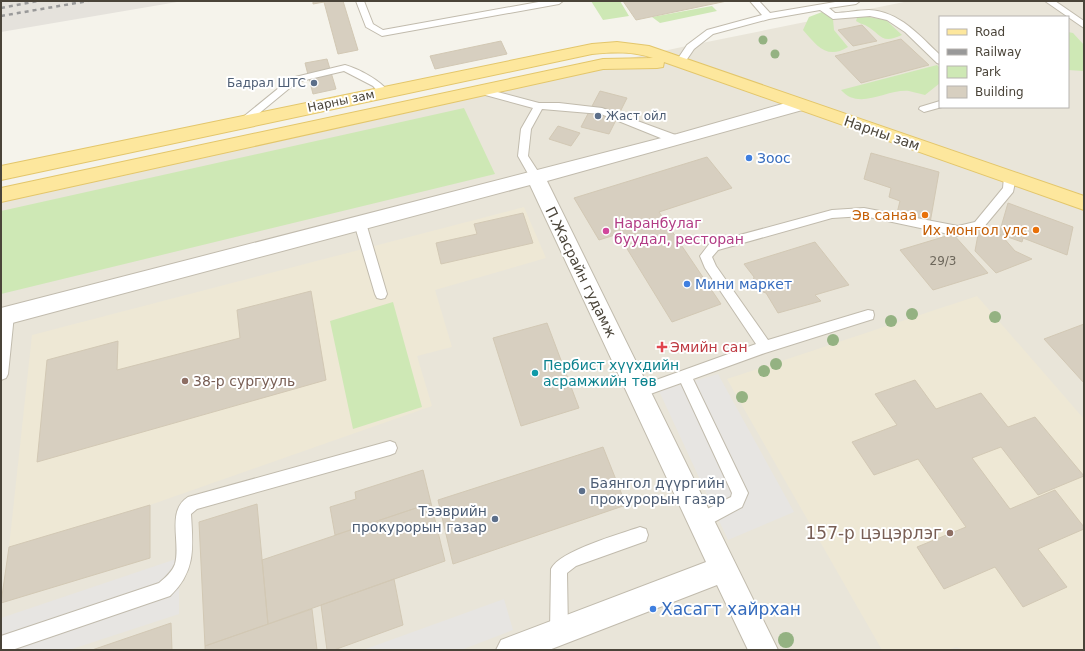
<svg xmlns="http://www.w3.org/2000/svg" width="1085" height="651" font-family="'DejaVu Sans',sans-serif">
  <rect width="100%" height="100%" fill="#f5f3eb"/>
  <path fill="#e9e5d9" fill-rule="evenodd" d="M909,1h175v649h-1083v-458l681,-145zM940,17h128v90h-128z"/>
  <path fill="#e5e2dc" d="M1,1h182l-182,31z"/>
  <path fill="#eee8d5" d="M524,207l22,51 -111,32 17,57 -35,9 15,50 -282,99 -141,42 23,-212z
    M977,296l107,123v231h-120l-8,-3 -8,3h-66l-155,-271z"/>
  <path fill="#cee8b5" d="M591,1h29l9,15 -26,4z
    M712,6l5,5 -57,12 -8,-6z
    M822,12l11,7 1,11 14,17c-21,13 -31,-1 -45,-17l6,-13z
    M862,16l24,4 16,15c-22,10 -20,-1 -37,-10 -3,-1 -6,-2 -9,-4l1,-3z
    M1068,32l5,1 11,12 -1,26 -15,-1z
    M937,65l3,3v15l-15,12c-5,-1 -11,-3 -16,-4 -23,-2 -50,20 -68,-1z
    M464,108l31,66 -494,120v-83z
    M393,302l29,105 -69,22 -23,-108z"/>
  <path fill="#e7e5e2" d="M718,374l76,138 -66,28 -69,-149z
    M179,558v56l-110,36h-68v-32z
    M504,599l9,31 -52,20h-98z"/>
  <path fill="#d7cfc0" stroke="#d2c8b4" d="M313,1h30l15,49 -20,4 -14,-52 -11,2z
    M623,1h104l-91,19z
    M862,25l15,16 -24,5 -15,-16z
    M901,39l28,26 -68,18 -26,-27z
    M501,41l6,13 -72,15 -5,-13z
    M327,59l9,30 -23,5 -8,-31z
    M600,91l27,7 -18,36 -28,-7z
    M558,126l22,7 -9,13 -22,-7z
    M871,153l68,19 -9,51 -33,-10 3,-12 -11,-4 2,-9 -27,-9z
    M707,157l25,31 -73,24 62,92 -49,18 -54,-88 -19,6 -25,-42z
    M1008,203l65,24 -6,28 -44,-17 -1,4 -23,-8z
    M523,213l10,30 -92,21 -5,-21 41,-9 -3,-10z
    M979,229l23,7 13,15 17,8 -36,14 -21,-22z
    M953,234l35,39 -55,17 -33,-40z
    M815,242l34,43 -34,10 6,6 -43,12 -12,-20 -15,-5 3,-11 -10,-13z
    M311,291l15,89 -289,82 10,-102 71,-19 -1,29 123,-32 -3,-28z
    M547,323l32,85 -58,18 -28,-88z
    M1084,324v59l-40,-44z
    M915,380l21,29 45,-16 27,34 27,-10 49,59 -46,19 -37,-48 -29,11 38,51 45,-19 29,37v2l-46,20 29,38 -44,20 -28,-40 -51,22 -27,-42 49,-20 -48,-68 -44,16 -22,-33 45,-17 -22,-31z
    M603,447l23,58 -173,59 -15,-64z
    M423,470l8,33 -96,32 -5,-28 26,-8 -1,-7z
    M431,503l14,58 -177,63 -6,-64z
    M257,504l11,120 -63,22 -6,-124z
    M150,505v53l-149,45 8,-56z
    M394,579l9,46 -69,25h-7l-6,-45z
    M312,609l5,41h-112v-4z
    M171,623l1,27h-80z"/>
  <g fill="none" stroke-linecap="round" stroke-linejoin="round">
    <g stroke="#c1bbad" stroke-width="2">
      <path id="service" d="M356,1h8l9,23 10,6 161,-29h19l-4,3 -177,32 -16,-9z
        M750,1h9l11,12 71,-12h19l-4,3 -27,4 6,5c11,0 23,-3 34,-3 30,1 51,26 71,45v9l-3,-1 -32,-31 -18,-12 -17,-4 -37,3 -13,-9 -51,9 -56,15 -19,15 -11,16h-6l-2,-2 12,-18 20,-15 55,-15z
        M1045,1h10l29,20v7z
        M345,65c14,4 35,15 44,27l-1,2h-8l-7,-8 -29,-15 -47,11 -51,42 -4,2 -5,-4 54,-44z
        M482,88l57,15h20l43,5 79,29 1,3 -5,4 -4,-1 -72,-29 -59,-5 -11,20 -3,27 13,20 -6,4 -4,-1 -13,-23 3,-27 12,-21 -55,-15 -1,-2z
        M940,101v6h2l-18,5 -5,-3 1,-2z
        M1010,173l6,4 -3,15 -30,36 -25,8 -94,-20 -32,2 -114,32 -6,7 4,9 52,74 100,-30 5,1 1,4 -1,4 -108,34 -72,26 55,114 -6,14 -41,22 -6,-2 -2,-6 2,-6 36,-18 1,-4 -51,-110 -42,15 -5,-2 -2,-4 2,-4 122,-44 -51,-76 -5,-12 10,-13 122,-33 32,-2 94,18 17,-4 28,-34 1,-11z
        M360,219l4,1 2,3 21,71 -2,4 -4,1 -4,-1 -2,-4 -21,-71 2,-3z
        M8,310l5,1 1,4 -6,59 -2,4 -5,2v-60l2,-9z
        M390,441l5,2 2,5 -2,5 -5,2 -193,54 -6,5c2,34 5,57 -21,82l-158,54h-11v-14l158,-53c6,-5 13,-11 16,-19 6,-22 -9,-53 13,-67z
        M640,527l6,2 2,6 -2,6 -70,25 -9,7 1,59 -3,6 -6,3 -6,-3 -3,-6 1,-63c8,-18 69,-35 89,-42z"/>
    </g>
    <g stroke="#c1bbad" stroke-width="2">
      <path id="tertiary" d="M800,99l6,2 3,4 -3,4 -259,72 231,469h-30l-31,-65 -168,65h-53l5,-10 205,-78 -176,-377 -529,141v-18l676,-174z"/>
    </g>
    <g stroke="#e3c66b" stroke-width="2">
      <path id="primary" d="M617,42l32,4 435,150v14l-420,-148 -1,5 -6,1 -54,1 -602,133v-14l602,-129 50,-1c-20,-7 -40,-6 -61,-4l-591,126v-14l591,-122z"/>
    </g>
    <use href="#service" fill="#fff" fill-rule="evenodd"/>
    <use href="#tertiary" fill="#fff" fill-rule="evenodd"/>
    <use href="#primary" fill="#fde79d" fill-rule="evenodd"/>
    <path stroke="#999" stroke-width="2.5" stroke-dasharray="4 4" stroke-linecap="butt" d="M1,8l37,-7
      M1,16l87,-15"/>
  </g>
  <g fill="#94b282">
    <circle cx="763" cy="40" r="4.5"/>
    <circle cx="775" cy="54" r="4.5"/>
    <circle cx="912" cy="314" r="6"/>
    <circle cx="995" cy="317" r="6"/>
    <circle cx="891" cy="321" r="6"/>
    <circle cx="833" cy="340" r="6"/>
    <circle cx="776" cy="364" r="6"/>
    <circle cx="764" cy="371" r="6"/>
    <circle cx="742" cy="397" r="6"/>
    <circle cx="786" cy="640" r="8"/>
  </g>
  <g fill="#5c6f8a" stroke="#fff" stroke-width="1.5">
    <circle cx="314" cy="83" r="4"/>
    <circle cx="598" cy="116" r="4"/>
    <circle cx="582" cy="491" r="4"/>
    <circle cx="495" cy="519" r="4"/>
  </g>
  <g fill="#3f7fe0" stroke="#fff" stroke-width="1.5">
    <circle cx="749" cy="158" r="4"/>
    <circle cx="687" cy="284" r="4"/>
    <circle cx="653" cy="609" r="4"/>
  </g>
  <g fill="#e8710a" stroke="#fff" stroke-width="1.5">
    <circle cx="925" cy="215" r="4"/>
    <circle cx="1036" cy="230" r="4"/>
  </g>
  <circle fill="#d1479c" stroke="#fff" stroke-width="1.5" cx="606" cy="231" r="4"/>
  <path fill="#e0444e" stroke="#fff" stroke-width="1.5" d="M660 341h4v4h4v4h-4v4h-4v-4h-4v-4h4z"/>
  <circle fill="#0f9aa8" stroke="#fff" stroke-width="1.5" cx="535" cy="373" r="4"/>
  <g fill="#8d6e63" stroke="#fff" stroke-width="1.5">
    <circle cx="185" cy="381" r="4"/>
    <circle cx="950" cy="533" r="4"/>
  </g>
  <g text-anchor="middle" stroke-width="4" stroke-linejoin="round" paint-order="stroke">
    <g font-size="12" fill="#4e5e75" stroke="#fff" text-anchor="end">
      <text x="306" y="87">Бадрал ШТС</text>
      <text x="606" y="120" text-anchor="start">Жаст ойл</text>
    </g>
    <g font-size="12" fill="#4a4439" stroke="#fff">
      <text transform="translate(341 101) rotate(-12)" y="4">Нарны зам</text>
    </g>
    <g font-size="12" fill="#6d675b">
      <text x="943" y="265">29/3</text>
    </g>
    <g font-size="14" fill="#4a4439" stroke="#fff">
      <text transform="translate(882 133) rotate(19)" y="5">Нарны зам</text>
      <text transform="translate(581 272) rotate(64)" y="5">П.Жасрайн гудамж</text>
    </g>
    <g font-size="14" fill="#366cbe" stroke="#fff" text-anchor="start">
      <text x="757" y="163">Зоос</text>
      <text x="695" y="289">Мини маркет</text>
    </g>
    <g font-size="14" fill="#c56008" stroke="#fff" text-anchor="end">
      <text x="917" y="220">Эв санаа</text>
      <text x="1028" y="235">Их монгол улс</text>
    </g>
    <g font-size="14" fill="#b23c85" stroke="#fff" text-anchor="start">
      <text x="614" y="228">Наранбулаг<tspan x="614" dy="16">буудал, ресторан</tspan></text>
    </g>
    <g font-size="14" fill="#be3a42" stroke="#fff" text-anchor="start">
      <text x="670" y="352">Эмийн сан</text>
    </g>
    <g font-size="14" fill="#0d838f" stroke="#fff" text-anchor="start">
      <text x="543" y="370">Пербист хүүхдийн<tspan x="543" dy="16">асрамжийн төв</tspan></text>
    </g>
    <g font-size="14" fill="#785e54" stroke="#fff" text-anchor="start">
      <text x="193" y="386">38-р сургууль</text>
    </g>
    <g font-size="14" fill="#4e5e75" stroke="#fff" text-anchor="start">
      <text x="590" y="488">Баянгол дүүргийн<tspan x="590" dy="16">прокурорын газар</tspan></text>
      <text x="487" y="516" text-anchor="end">Тээврийн<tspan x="487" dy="16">прокурорын газар</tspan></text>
    </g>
    <g font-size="17" fill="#785e54" stroke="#fff" text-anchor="end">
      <text x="942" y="539">157-р цэцэрлэг</text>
    </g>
    <g font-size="17" fill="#366cbe" stroke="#fff" text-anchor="start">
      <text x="661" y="615">Хасагт хайрхан</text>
    </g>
  </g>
  <rect width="1085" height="651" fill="none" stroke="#4a4439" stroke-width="4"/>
  <rect x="939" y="16" width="130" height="92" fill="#ffffff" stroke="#b7b4b0"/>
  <rect x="947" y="29" width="20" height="6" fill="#fde79d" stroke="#b7b4b0"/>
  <text x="975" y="36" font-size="12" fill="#4a4439">Road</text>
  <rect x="947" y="49" width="20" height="6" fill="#999999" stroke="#b7b4b0"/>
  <text x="975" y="56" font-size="12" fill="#4a4439">Railway</text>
  <rect x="947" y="66" width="20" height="12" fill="#cee8b5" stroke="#b7b4b0"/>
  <text x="975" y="76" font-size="12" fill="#4a4439">Park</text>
  <rect x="947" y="86" width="20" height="12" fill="#d7cfc0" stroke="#b7b4b0"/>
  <text x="975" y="96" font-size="12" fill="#4a4439">Building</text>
</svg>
